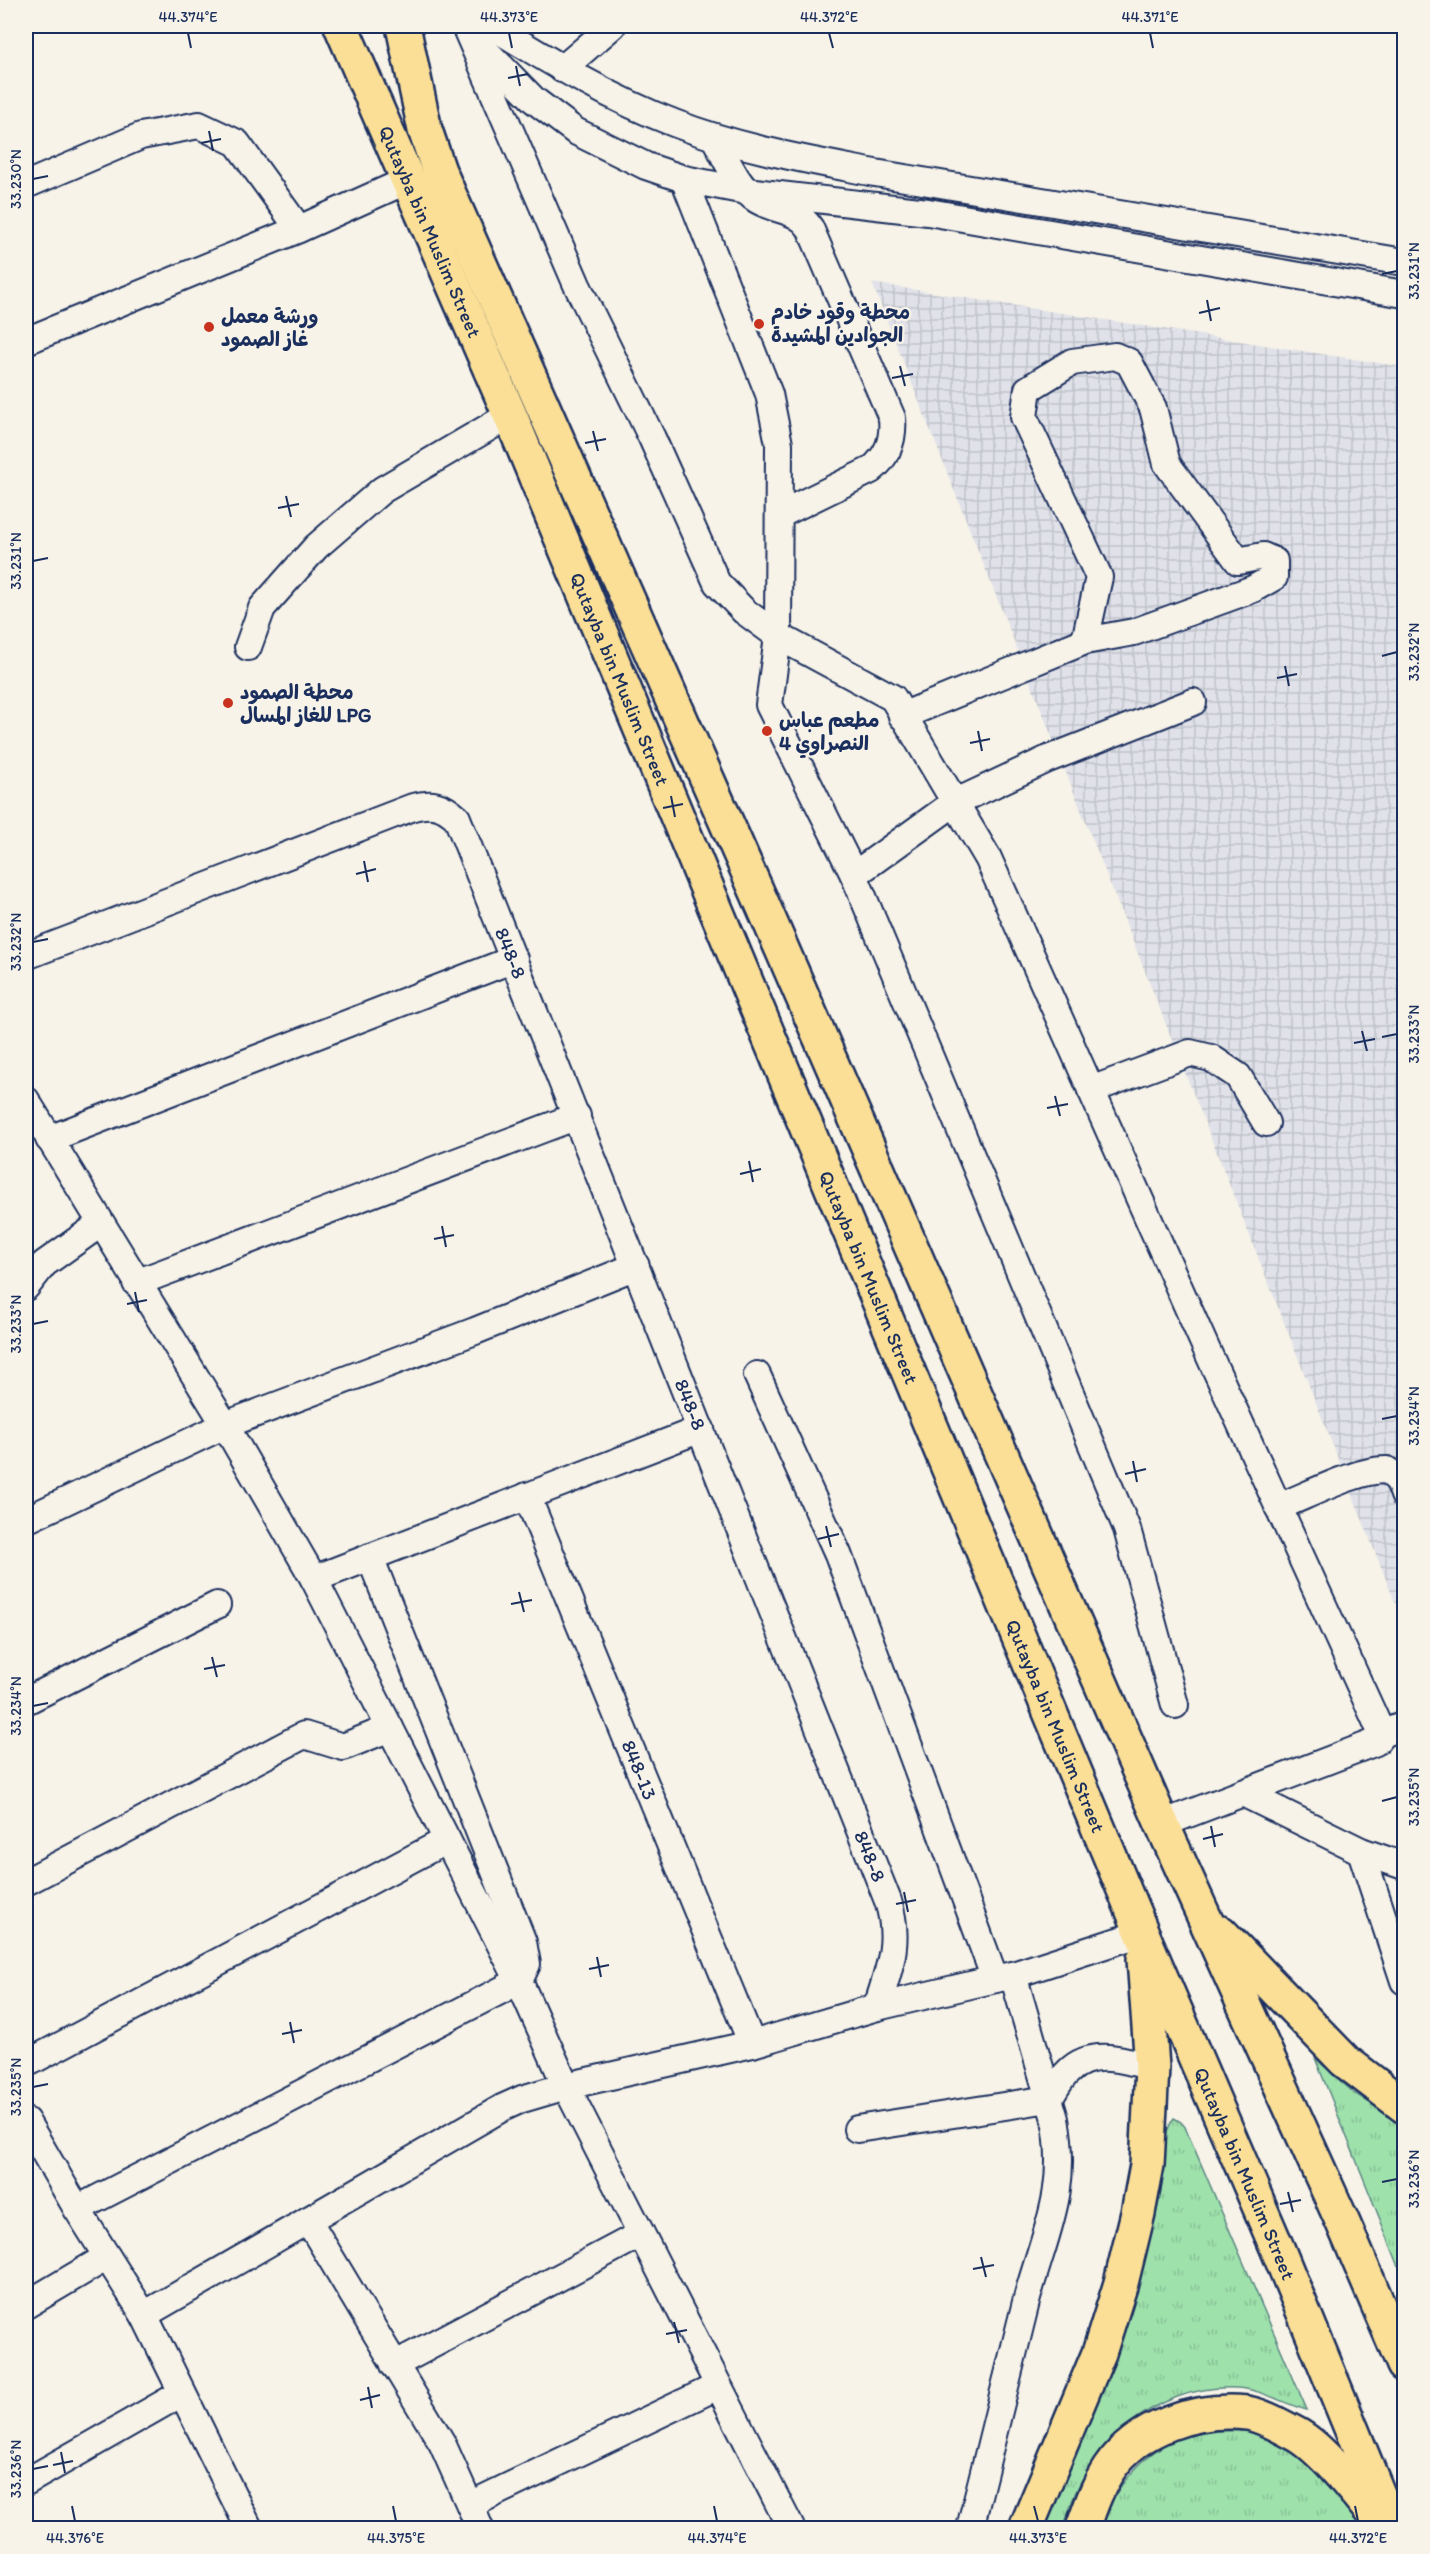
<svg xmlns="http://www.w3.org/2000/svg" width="1430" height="2554" font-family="Itim,'Playpen Sans Arabic',sans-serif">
  <defs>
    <pattern id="industrial-grid" width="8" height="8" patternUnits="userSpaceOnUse" patternTransform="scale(1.5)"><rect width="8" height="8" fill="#e1e2e9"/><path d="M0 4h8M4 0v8" fill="none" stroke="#c0c2ca"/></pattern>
    <pattern id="grass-tufts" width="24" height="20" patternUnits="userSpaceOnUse" patternTransform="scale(1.5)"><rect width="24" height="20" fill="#9ee1ab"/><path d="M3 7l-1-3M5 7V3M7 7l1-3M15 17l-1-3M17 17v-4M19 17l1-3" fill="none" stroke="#88c196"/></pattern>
  </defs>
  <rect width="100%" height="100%" fill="#f7f3e8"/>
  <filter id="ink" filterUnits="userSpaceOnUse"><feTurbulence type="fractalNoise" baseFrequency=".0167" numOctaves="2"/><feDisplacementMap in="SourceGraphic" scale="12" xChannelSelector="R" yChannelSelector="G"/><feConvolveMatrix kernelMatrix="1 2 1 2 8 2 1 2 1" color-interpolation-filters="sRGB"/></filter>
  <g filter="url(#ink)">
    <path fill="url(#industrial-grid)" d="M872,283l532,84v1258z"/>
    <path fill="url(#grass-tufts)" stroke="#5c8884" stroke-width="1.5" d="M1315,2058l39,35 50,32v154z
      M1174,2118l7,4 4,5 122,283c-24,-6 -45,-21 -70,-22 -81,-5 -159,62 -172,140h-22c41,-108 89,-218 117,-331 6,-25 -2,-57 14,-79z
      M1211,2424l58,3 73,66 18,35h-257c6,-36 38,-71 69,-88 12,-7 26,-11 39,-16z"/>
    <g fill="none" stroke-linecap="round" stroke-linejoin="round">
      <g stroke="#1b2f5e" stroke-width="30">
        <g id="minor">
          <path d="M465,26l112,259 75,153 65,145 27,28 34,25 115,62 95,160 217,488 177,388"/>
          <path d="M492,26c59,36 117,72 182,97 64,25 134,37 201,50l529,89"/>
          <path d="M479,44l55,56 41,31 71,35 38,13 62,12 182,21 476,82"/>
          <path d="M562,69l50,-43"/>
          <path d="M714,137c11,19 22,47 39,60 19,15 44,10 57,31l82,190c2,22 -4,38 -21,52l-92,45"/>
          <path d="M684,179l85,215 10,50 -1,192 -9,69 85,170 273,654 48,176"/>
          <path d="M26,185l115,-49 58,-11 38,18 62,86"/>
          <path d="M26,341l273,-112 109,-49"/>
          <path d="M248,647l14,-39 54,-61 66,-57 128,-75"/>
          <path d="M902,716l183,-75 49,-9 119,-43 21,-12v-16l-11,-5 -25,5 -71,-97 -14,-56 -24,-46 -14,-6 -43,6 -44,27 -4,28 75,160 -14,64"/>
          <path d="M854,875l100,-72 94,-44 145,-57"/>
          <path id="s1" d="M26,956l387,-149c19,-5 30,-2 44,11l431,1083c13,41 1,68 -11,106"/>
          <path d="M1091,1090l99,-37 21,5 27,18 28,47"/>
          <path d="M26,1100l199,325 89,154 205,402 47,105 225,442"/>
          <path d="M49,1139l465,-180"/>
          <path d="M136,1283l441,-167"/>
          <path d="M26,1287l18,-23 56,-40"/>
          <path d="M757,1375l81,179 157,425"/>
          <path id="s2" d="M527,1496l225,548"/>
          <path d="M1278,1507c29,-11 79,-38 109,-37l12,11 5,14"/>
          <path d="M26,1520l199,-95 250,-94 161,-65"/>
          <path d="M314,1579l387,-150"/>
          <path d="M26,1701l191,-96"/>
          <path d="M1243,1793l118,58 43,15"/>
          <path d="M1162,1824l214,-82 6,-8 22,-9"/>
          <path d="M1361,1851l43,130"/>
          <path d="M26,1882l278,-147 39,12 47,-19"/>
          <path d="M26,2064l421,-224"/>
          <path d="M26,2121l51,88 67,106 105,213"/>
          <path d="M857,2129l192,-30c6,-9 11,-20 19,-27 23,-24 57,-12 84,-5"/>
          <path d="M77,2209l442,-228 8,-17 -4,-22 -153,-385"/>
          <path d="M308,2220l134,223 38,85"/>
          <path d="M26,2305l81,-48"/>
          <path d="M144,2315l358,-207 20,-9 44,-13 186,-42 125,-37 136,-32 129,-42"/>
          <path d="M394,2365l247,-131"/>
          <path d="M26,2482l156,-89"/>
          <path d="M470,2505l248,-119"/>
          <path d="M970,2528c19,-75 37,-151 56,-226 18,-68 43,-110 29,-183l-42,-144"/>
        </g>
      </g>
      <g stroke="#1b2f5e" stroke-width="38">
        <g id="highway">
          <path id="s3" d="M341,26l169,389 632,1518 136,317 114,278"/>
          <path d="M403,26l22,104 14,41 322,730 401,923 181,399 61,142"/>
          <path d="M1221,1933l124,128 59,45"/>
          <path d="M1026,2528l73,-175 22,-70 17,-70 9,-48 5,-98 -8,-108"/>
          <path d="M1083,2528c7,-20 14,-41 26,-59 29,-43 88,-61 138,-56 14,2 34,13 47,20 28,14 62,60 83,85"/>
        </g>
      </g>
      <use href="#minor" stroke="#f7f3e8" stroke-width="26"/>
      <use href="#highway" stroke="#fbdf96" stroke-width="33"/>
    </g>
  </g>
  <path fill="none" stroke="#1b2f5e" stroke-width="2" d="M188,33l3,15M509,33l3,15M829,33l4,15M1150,33l3,15M516,66l4,20M508,78l20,-4M209,131l4,20M201,143l20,-4M33,179l15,-3M1382,274l15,-3M1207,300l4,21M1199,313l21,-5M900,366l5,20M892,378l21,-4M593,431l5,20M585,443l21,-4M286,496l5,21M278,508l21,-4M33,561l15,-3M1382,656l15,-4M1285,666l4,20M1277,678l20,-4M978,731l4,20M970,743l20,-4M671,796l4,21M663,808l20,-4M364,861l4,21M356,874l20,-5M33,942l15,-3M1362,1031l5,20M1382,1037l15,-3M1354,1043l21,-4M1055,1096l5,20M1047,1108l21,-4M749,1161l4,21M740,1174l21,-5M442,1226l4,21M434,1239l20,-4M135,1292l4,20M127,1304l20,-4M33,1324l15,-3M1382,1419l15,-3M1133,1461l4,21M1125,1474l21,-5M826,1526l5,21M818,1539l21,-5M519,1592l5,20M511,1604l21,-4M212,1657l5,20M204,1669l21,-4M33,1706l15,-3M1382,1801l15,-4M1211,1826l4,21M1203,1839l20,-5M904,1892l4,20M896,1904l20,-4M597,1957l4,20M589,1969l20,-4M290,2022l4,21M282,2034l20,-4M33,2087l15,-3M1382,2182l15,-3M1288,2192l5,20M1280,2204l21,-4M981,2257l5,20M973,2269l21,-4M674,2322l5,21M666,2334l21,-4M368,2387l4,21M360,2400l20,-5M61,2452l4,21M53,2465l20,-4M33,2469l15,-3M72,2506l3,15M393,2506l3,15M714,2506l3,15M1034,2506l4,15M1355,2506l3,15"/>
  <g fill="#c8321e" stroke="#f7f3e8" stroke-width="2">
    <circle cx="759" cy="324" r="6"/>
    <circle cx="209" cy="327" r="6"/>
    <circle cx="228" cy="703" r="6"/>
    <circle cx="767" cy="731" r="6"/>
  </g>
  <g text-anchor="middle" stroke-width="4.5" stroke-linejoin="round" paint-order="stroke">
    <g font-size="20" fill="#1b2f5e" stroke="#f7f3e8">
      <text dy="7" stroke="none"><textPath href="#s3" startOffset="224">Qutayba bin Muslim Street</textPath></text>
      <text dy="7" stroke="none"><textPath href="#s3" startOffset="710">Qutayba bin Muslim Street</textPath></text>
      <text dy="7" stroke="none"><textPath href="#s1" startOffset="608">848-8</textPath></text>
      <text dy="7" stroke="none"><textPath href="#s3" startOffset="1358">Qutayba bin Muslim Street</textPath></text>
      <text dy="7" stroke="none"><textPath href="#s1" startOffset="1094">848-8</textPath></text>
      <text dy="7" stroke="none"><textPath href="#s3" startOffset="1844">Qutayba bin Muslim Street</textPath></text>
      <text dy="7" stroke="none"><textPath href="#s2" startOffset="296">848-13</textPath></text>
      <text dy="7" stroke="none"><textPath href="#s1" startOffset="1580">848-8</textPath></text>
      <text dy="7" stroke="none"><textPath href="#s3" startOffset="2330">Qutayba bin Muslim Street</textPath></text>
    </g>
    <g font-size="20" font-weight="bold" fill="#1b2f5e" stroke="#f7f3e8" text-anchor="start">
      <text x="771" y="319">محطة وقود خادم<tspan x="771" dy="23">الجوادين المشيدة</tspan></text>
      <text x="221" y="323">ورشة معمل<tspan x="221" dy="23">غاز الصمود</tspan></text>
      <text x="240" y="699">محطة الصمود<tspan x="240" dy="23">للغاز المسال LPG</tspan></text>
      <text x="779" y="727">مطعم عباس<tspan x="779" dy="23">النصراوي 4</tspan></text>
    </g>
  </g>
  <rect width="1430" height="2554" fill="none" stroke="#f7f3e8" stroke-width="66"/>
  <rect x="33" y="33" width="1364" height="2488" fill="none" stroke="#1b2f5e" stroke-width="2"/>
  <g font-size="15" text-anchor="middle" fill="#1b2f5e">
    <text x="188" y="22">44.374°E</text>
    <text x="509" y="22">44.373°E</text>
    <text x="829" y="22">44.372°E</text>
    <text x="1150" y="22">44.371°E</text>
    <text transform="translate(16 179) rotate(-90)" y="5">33.230°N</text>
    <text transform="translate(1414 271) rotate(-90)" y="5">33.231°N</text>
    <text transform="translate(16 561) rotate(-90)" y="5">33.231°N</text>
    <text transform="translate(1414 652) rotate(-90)" y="5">33.232°N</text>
    <text transform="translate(16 942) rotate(-90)" y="5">33.232°N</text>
    <text transform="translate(1414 1034) rotate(-90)" y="5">33.233°N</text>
    <text transform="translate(16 1324) rotate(-90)" y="5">33.233°N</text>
    <text transform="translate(1414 1416) rotate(-90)" y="5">33.234°N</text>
    <text transform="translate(16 1706) rotate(-90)" y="5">33.234°N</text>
    <text transform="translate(1414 1797) rotate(-90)" y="5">33.235°N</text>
    <text transform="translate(16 2087) rotate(-90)" y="5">33.235°N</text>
    <text transform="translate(1414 2179) rotate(-90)" y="5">33.236°N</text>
    <text transform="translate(16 2469) rotate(-90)" y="5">33.236°N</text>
    <text x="75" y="2543">44.376°E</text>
    <text x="396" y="2543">44.375°E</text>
    <text x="717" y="2543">44.374°E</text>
    <text x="1038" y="2543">44.373°E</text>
    <text x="1358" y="2543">44.372°E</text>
  </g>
</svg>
